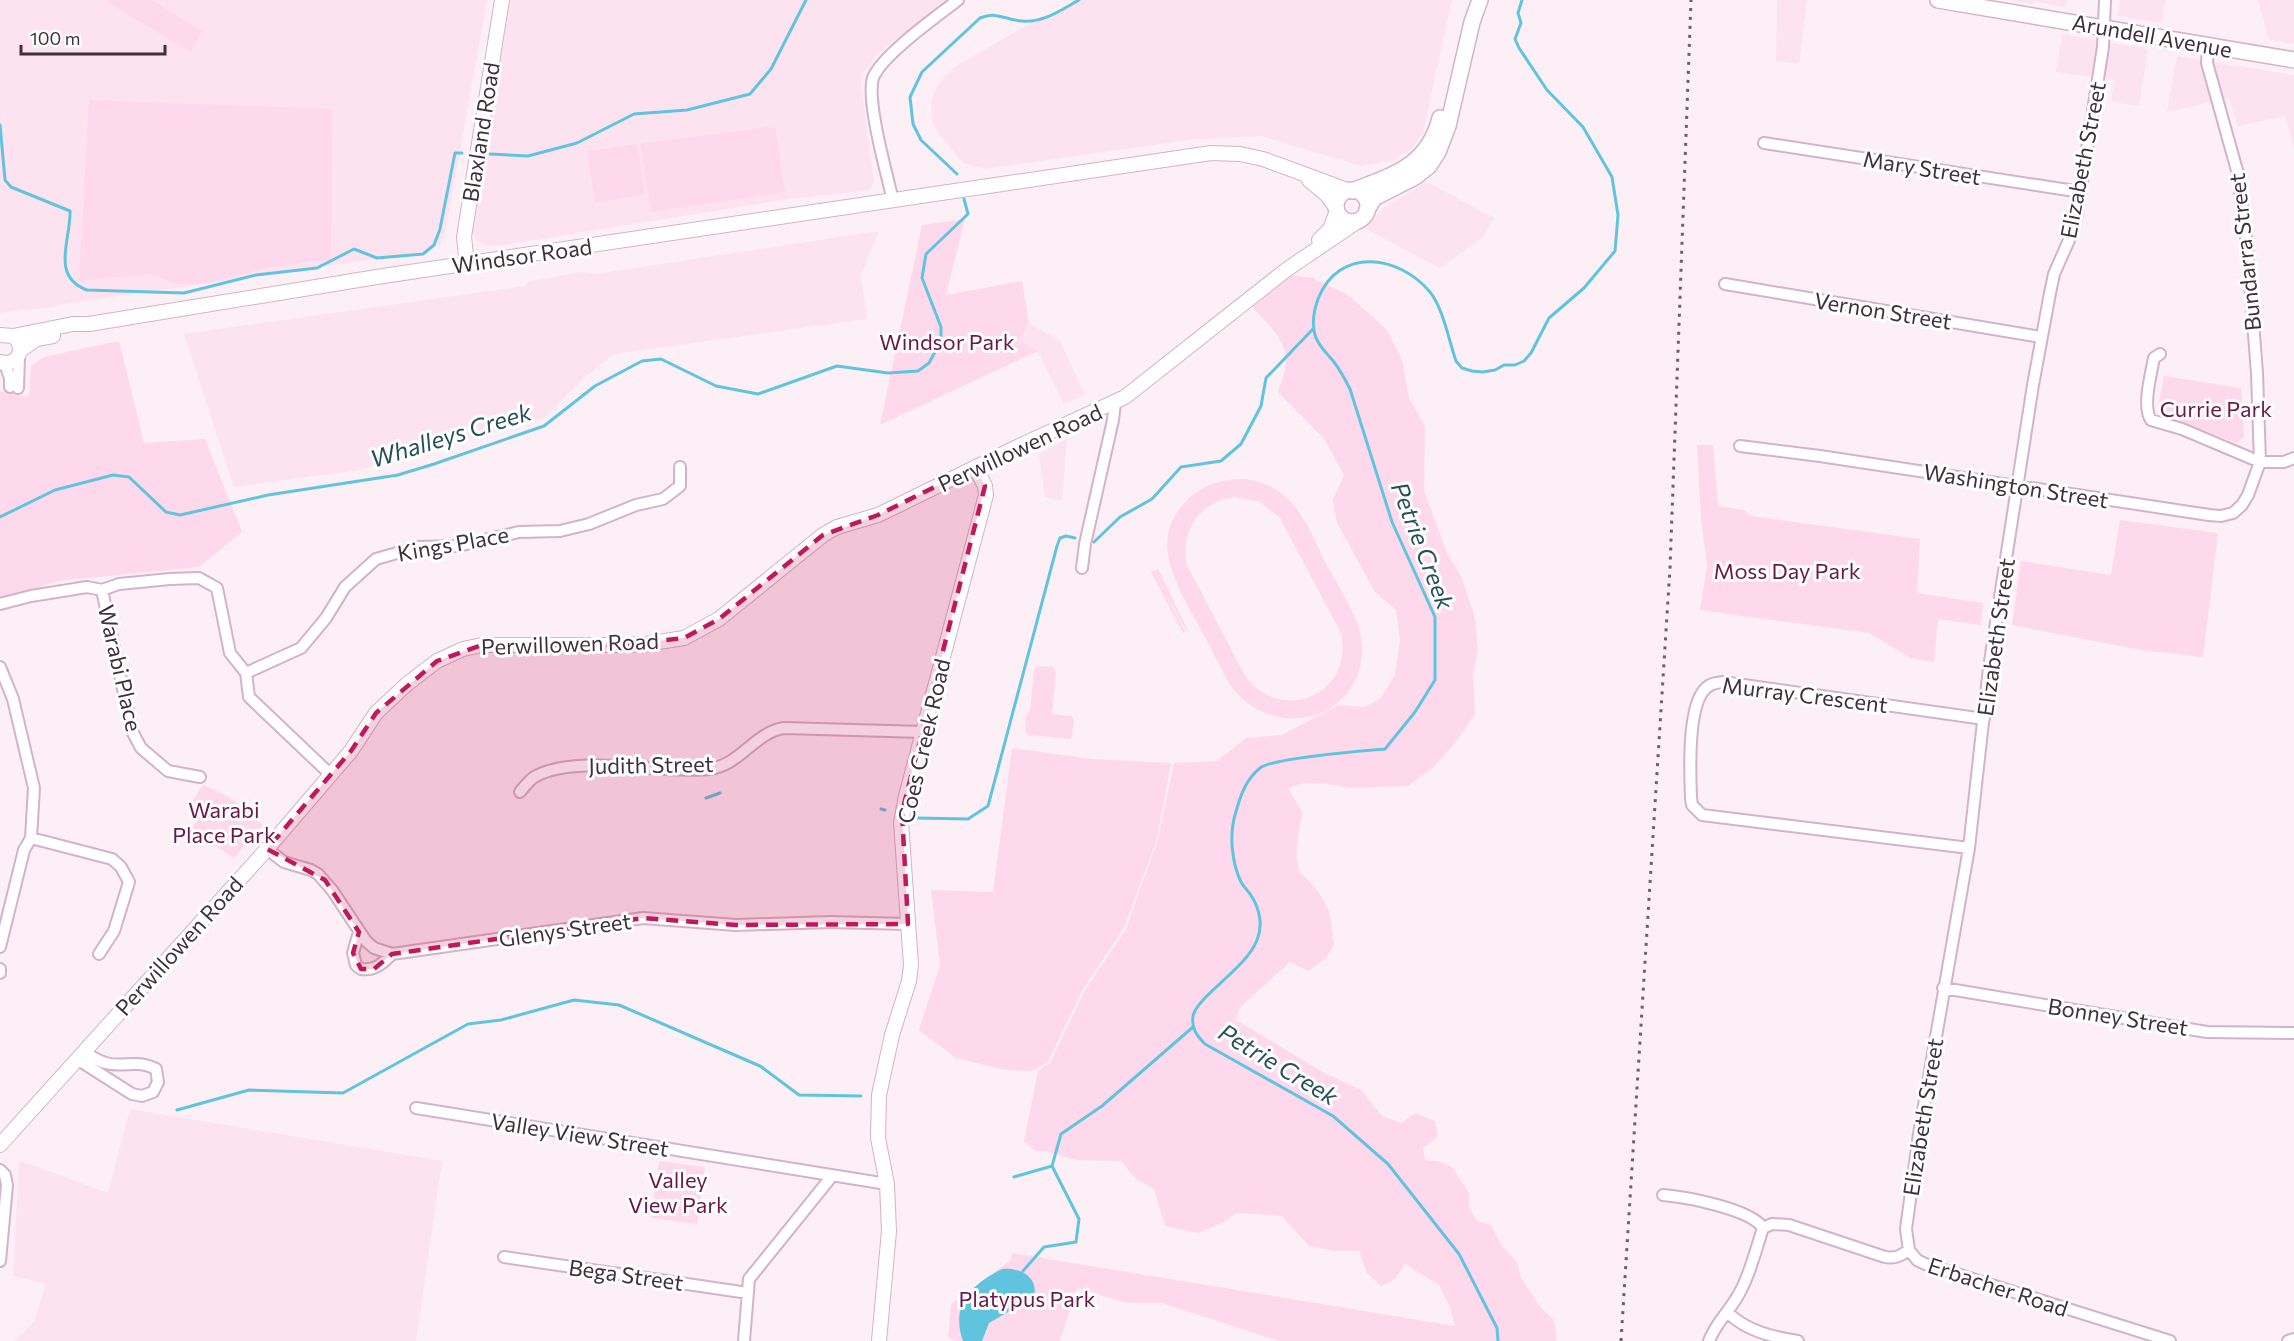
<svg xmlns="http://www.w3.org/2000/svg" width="2294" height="1341" font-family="Commissioner,sans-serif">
  <rect width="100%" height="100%" fill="#fdeff6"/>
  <path fill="#fde3f0" d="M0,0h487l-42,234 -4,9 -12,8 -371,54 -3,2 -55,6z
    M510,0h435l-67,54 -15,18 -2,14 13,95 -4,9 -82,9 -291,47 -12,-1 -10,-6 -2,-8z
    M1082,0h370l-29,132 -9,15 -21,13 -32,6 -100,-30 -73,4 -203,29 -22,-6 -24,-29 -7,-14 -1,-17 5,-15 10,-13 12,-10 74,-43z
    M1777,0h30l-8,64 -23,-3z
    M2009,0h57l-1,7 -32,-6 -1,3z
    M2120,0h45l-4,23 -43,-7z
    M2258,0h36v44l-25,-4z
    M2062,34l86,15 -9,57 -28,-4 3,-22 -58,-8z
    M2177,56l117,19v74l-9,-33 -47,10 -9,-28 -62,14z
    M1425,181l69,37 -10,18 -6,5 -38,27 -74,-39 17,-21 34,-20z
    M879,231l-18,44 6,44 -253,35 -30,24 -40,40 -184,52 -126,17 -50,-153 341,-48 5,-5 51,-9 14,2z
    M1029,323l31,18 25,54 -21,9 -26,-52 -19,-12z
    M1067,439l-5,62 -17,-4 -6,-43z
    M130,1109l312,52 -26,180h-402l20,-19 12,-38 -33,-8 6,-116 89,33z"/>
  <path fill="#fed9ec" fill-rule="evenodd" d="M108,0h43l51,31 -12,21 -83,-50z
    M89,100l243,9 -1,150 -64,9 -63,16h-27l-28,-10 -70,7z
    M775,126l10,66 -134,20 -11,-68z
    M637,144l8,50 -50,9 -8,-52z
    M965,219l-19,76 76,-14 7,42 -10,17 19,11 -158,74 42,-200z
    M1292,275l21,3 35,17 39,35 15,30 7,38 16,28 -1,65 23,62 14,23 14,42 3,32 -5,23 2,41 -18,26 -22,26 -27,20 -58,2 -22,-4 -23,-1 -17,5 15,25c-4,14 -11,48 -1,61 10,11 19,19 25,33 5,11 5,26 7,38l-9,14 -17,12 -18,-9 -50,45 -4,13 85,51 40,19 21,26 20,7 13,-10 20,8 3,15 -15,12 2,12 17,2 11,6 16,25v14l8,14 14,4 11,21 15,16 4,16 20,30 13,12 3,21h-278l-117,-38h-35l-50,-15 -17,53h-105l-7,-4 3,-33 60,-44 1,-7 443,73 -5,-19 -11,-22 -34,-21 -10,15 -14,7 -14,-13 -8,-22h-23l-27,-5 -27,-30 -45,-3 -15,10 -24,10 -33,-7 -11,-37 -19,-11 -14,-17 -46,-1 -25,-8 -15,-1 -11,-10 14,-70 12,-8 35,-73 41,-61 32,-90 16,-76 43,-2 29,-23 36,-3 57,-30 25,2 16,-8 15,-24 5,-35 -4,-30 -21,-18 -38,-69 -4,-23 11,-25 -19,-35 -47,-48c3,-9 7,-19 8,-28 2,-23 -19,-42 -34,-57z
    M119,341l25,102 61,-4 37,93 -43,35 -142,14 -57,19v-209l29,6 2,-31 13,-9z
    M2164,376l77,12 3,49 -7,6 -80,-29z
    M1697,445h16l5,61 26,4 7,6 169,23 -3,54 66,10 -2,22 -43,-6 -4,43 -23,-4 -42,-25 -169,-23 7,-44 -6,-48z
    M1246,479c17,3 32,9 44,22 16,17 26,42 36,63 11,20 24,40 32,61 3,9 5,20 4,31 -8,72 -99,84 -135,24 -10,-21 -21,-41 -32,-61 -21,-40 -46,-80 -8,-119 16,-16 37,-22 59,-21zM1235,497l25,5 20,16 61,115c14,63 -64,94 -98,39l-56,-107c-7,-34 12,-64 48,-68z
    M2120,520l98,13 -15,124 -62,-7 -129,-25 9,-64 90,14z
    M1158,569l30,62h-2l-27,-50 26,51 -2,1 -32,-61z
    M1037,666l16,1 3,6 -4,41 19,2 3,4 -2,16 -2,3 -42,-4 -3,-4 1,-15 4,-5 4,-41z
    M1012,748l80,11 79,4 -14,76 -33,89 -41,61 -35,73 -16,9 -27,-1 -49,-12 -37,-28 21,-65 -9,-75 62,2z
    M203,785c15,6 30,13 42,24 7,6 10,11 18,16l-29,33 -44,-29 9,-10 -5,-5 -1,-14z
    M659,1161l46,6 -8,57 -46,-6z"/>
  <path fill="#60c4df" d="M1002,1269c17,-2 37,7 32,28l-45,26 -7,18h-19c-13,-36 9,-57 39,-72z"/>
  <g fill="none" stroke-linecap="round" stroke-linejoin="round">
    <path stroke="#60c4df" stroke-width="3" d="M0,125l5,55 6,7 59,24c1,29 -20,65 17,79l97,3 72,-18 61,-7 37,-19 23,9 46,-4 11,-9 6,-16 15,-76h7
      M490,154l38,2 49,-13 57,-29 53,-4 63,-16 21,-25 35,-69
      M957,174l-36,-34 -8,-16 -3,-27 12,-25 58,-54c18,-7 24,2 42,3 21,2 39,-11 57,-21
      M0,517l55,-27 58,-15 16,2 37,35 14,3 88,-20 130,-20 36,-11 110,-38 51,-40 47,-25 19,-2 55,27 42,8 79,-28 51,7 30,-2 11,-8 12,-22v-14l-19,-49 4,-24 42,-40 -4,-15
      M1094,542l26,-25 32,-18 29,-32 40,-6 20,-17 20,-38 5,-28 47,-49
      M706,798l14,-5
      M881,809l4,1
      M916,818l52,1 20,-13 69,-260 3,-8 6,-2 9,2
      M177,1110l72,-20 94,3 125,-69 33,-4 73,-20 45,5 141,61 39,29 62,1
      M1014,1177l38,-11
      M1023,1271l21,-24 32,-5 3,-23 -27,-53 9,-32 41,-28 91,-79
      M1498,1341l-1,-13 -38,-74 -71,-90 -55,-48 -128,-72c-8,-8 -14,-16 -12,-28 4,-20 53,-47 64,-76 6,-14 3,-30 -5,-43 -3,-6 -8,-9 -11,-15 -9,-19 -12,-46 -6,-67 5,-18 10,-35 25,-47 12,-10 104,-17 125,-19l30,-37 20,-32v-63l-43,-95 -42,-133c-5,-10 -10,-19 -16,-27 -7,-9 -16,-16 -19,-27 -3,-11 -1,-25 3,-36 21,-53 81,-44 112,-7 13,16 19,49 26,69l6,7 10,3 11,1 12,-2 9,-5h11l9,-4 7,-8 18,-35 35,-30 31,-37 3,-36 -6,-38 -29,-50 -36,-37 -28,-42 -4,-9 6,-16 -3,-10 4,-13"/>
    <g stroke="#d5b3c5" stroke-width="14">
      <path id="minor" d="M1764,143l317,49
        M893,201c-6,-27 -27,-100 -20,-123 8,-22 64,-62 85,-78
        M1725,284l316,53
        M2160,354l-6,4c-3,16 -12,49 -3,62l31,9 78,33h24l10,-4
        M5,364l5,14v9
        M18,388l1,-33
        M1740,446l80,10 389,59 12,1 12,-3 9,-8 6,-10 12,-33 -3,-89 -10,-128 -9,-71 -31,-111 1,-17
        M1082,568l3,-24 28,-124 2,-17
        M102,590l30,141 9,17 27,23 32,6
        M0,604l31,-8 56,-9 15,3 17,-6 51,-5 29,-1 18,10 13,65 16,20 3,24 82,78
        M0,667l13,32 21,89 -3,50 -7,12 -24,97
        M246,673l55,-25 25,-30 19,-31 31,-28 42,-12 40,-1 61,-14 41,-1 29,-7 47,-19 27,-6 17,-13v-19
        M520,792c4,-5 10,-13 16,-16 43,-22 123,-2 173,-7 32,-4 46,-37 75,-41l139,4
        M31,838l81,21 9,8 8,15 -15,49 -15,23
        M1969,848l-267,-33 -10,-10 -1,-7c-1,-25 -4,-93 15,-110 5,-5 10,-5 17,-6l261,37
        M267,849l17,13 27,8 7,4 14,16 34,51 8,7 18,6 251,-36 93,7 94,-3 78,2
        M359,932l-6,21 3,12 5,4c14,2 21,-5 31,-15
        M0,969v4
        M1943,988l264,44 87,1
        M77,1059l55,35 10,2 11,-4 5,-10 -2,-13c-27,-14 -40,8 -72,-18
        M416,1108l471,76
        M0,1170l5,5 2,10 -7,76
        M1663,1195c23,2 88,14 100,33l9,-4 17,1 96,32c10,2 15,-1 24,-7l8,10 8,4 245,77
        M1909,1250l-3,-21 13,-95 50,-286 20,-180 44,-283 17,-92 4,-19 19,-43 4,-18 26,-166 2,-47
        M504,1257l244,36
        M1728,1313c19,18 44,24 70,28
        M744,1341l5,-62 83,-103
        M1709,1341c7,-19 23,-32 32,-51 10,-19 15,-41 22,-62
        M2288,1341l6,-2"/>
    </g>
    <g stroke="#d5b3c5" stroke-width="16">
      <path id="tertiary" d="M1309,180l18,15 10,14
        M1319,240l11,-11 7,-18
        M467,264l-3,-27 38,-237
        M0,335l13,1c14,11 5,31 -13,26
        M13,336l60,-12h16l294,-48 828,-123 29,1 23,5 87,32
        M21,350l15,-11 17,-3
        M0,1145l267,-296 84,-98 25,-38 31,-29 30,-23 26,-12 19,-4h138l26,-1 38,-6 35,-19 104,-84 14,-8 41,-12 137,-67 110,-51 161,-127 75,-51
        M879,1341l10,-110 -2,-47 -9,-46 1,-43 13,-60 17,-54 2,-16 -10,-143 5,-26 80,-301 -1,-9 -10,-19"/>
    </g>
    <g stroke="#d5b3c5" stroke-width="18">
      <path id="secondary" d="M1938,0l356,60
        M1336 206a16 16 0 1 1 32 0a16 16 0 1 1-32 0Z
        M1352,191c41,-16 76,-25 88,-73
        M1367,210l7,-12 41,-21 14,-11 9,-14 10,-26 24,-104 8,-22"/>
    </g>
    <use href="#minor" stroke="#fff" stroke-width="10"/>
    <use href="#tertiary" stroke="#fff" stroke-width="14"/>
    <use href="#secondary" stroke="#fff" stroke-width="15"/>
    <path stroke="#6d5f66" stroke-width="3" stroke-dasharray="3 6" stroke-linecap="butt" d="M1621,1341l49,-773 21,-568"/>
  </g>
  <path fill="#c2185b" fill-opacity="0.2" stroke="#c2185b" stroke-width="4.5" stroke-dasharray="12 8" stroke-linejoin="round" d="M975,467l10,19 -83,326 6,112 -172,1 -93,-7 -251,36 -18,15h-13l-8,-16 6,-21 -34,-52 -58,-31 84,-98 25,-38 61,-52 45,-16h138l64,-7 35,-19 104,-84 55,-20z"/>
  <g text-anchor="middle" stroke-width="6" stroke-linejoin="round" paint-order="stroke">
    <g font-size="22" fill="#3e3138" stroke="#fff">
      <text transform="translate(2152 36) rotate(10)" y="8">Arundell Avenue</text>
      <text transform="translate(481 132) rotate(-81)" y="8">Blaxland Road</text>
      <text transform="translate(2083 160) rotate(-79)" y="8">Elizabeth Street</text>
      <text transform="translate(1922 168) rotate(9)" y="8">Mary Street</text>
      <text transform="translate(2245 252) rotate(-96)" y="8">Bundarra Street</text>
      <text transform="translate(522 256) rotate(-8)" y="8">Windsor Road</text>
      <text transform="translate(1883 311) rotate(9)" y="8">Vernon Street</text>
      <text transform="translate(1020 448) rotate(-25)" y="8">Perwillowen Road</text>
      <text transform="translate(2016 486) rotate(9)" y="8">Washington Street</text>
      <text transform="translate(453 544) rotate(-10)" y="8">Kings Place</text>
      <text transform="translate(1996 637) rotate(-82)" y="8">Elizabeth Street</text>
      <text transform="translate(570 644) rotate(-2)" y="8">Perwillowen Road</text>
      <text transform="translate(120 668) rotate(77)" y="8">Warabi Place</text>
      <text transform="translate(1805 695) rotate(7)" y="8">Murray Crescent</text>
      <text transform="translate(924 741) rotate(-77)" y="8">Coes Creek Road</text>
      <text transform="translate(651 765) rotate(-1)" y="8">Judith Street</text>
      <text transform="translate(565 930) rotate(-8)" y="8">Glenys Street</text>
      <text transform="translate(179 946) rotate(-48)" y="8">Perwillowen Road</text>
      <text transform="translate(2118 1017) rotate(9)" y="8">Bonney Street</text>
      <text transform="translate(1923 1117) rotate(-81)" y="8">Elizabeth Street</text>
      <text transform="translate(580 1135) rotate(9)" y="8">Valley View Street</text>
      <text transform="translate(626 1275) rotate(8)" y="8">Bega Street</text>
      <text transform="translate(1998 1287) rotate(18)" y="8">Erbacher Road</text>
    </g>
    <g font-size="22" fill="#6b174e" stroke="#fff">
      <text x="947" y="350">Windsor Park</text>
      <text x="2216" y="417">Currie Park</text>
      <text x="1787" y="579">Moss Day Park</text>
      <text x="224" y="818">Warabi<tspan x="224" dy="25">Place Park</tspan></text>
      <text x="678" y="1188">Valley<tspan x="678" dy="25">View Park</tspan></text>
      <text x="1027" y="1307">Platypus Park</text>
    </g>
    <g font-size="24" font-style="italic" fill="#24505c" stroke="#fff">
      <text transform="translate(451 436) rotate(-17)" y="8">Whalleys Creek</text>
      <text transform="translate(1422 546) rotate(69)" y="8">Petrie Creek</text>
      <text transform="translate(1278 1065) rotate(31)" y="8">Petrie Creek</text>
    </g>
  </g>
  <path d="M21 45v9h144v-9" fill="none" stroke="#3e3138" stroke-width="3"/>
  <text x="30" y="45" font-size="18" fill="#3e3138" stroke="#ffffff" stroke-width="4.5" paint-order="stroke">100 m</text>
</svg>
